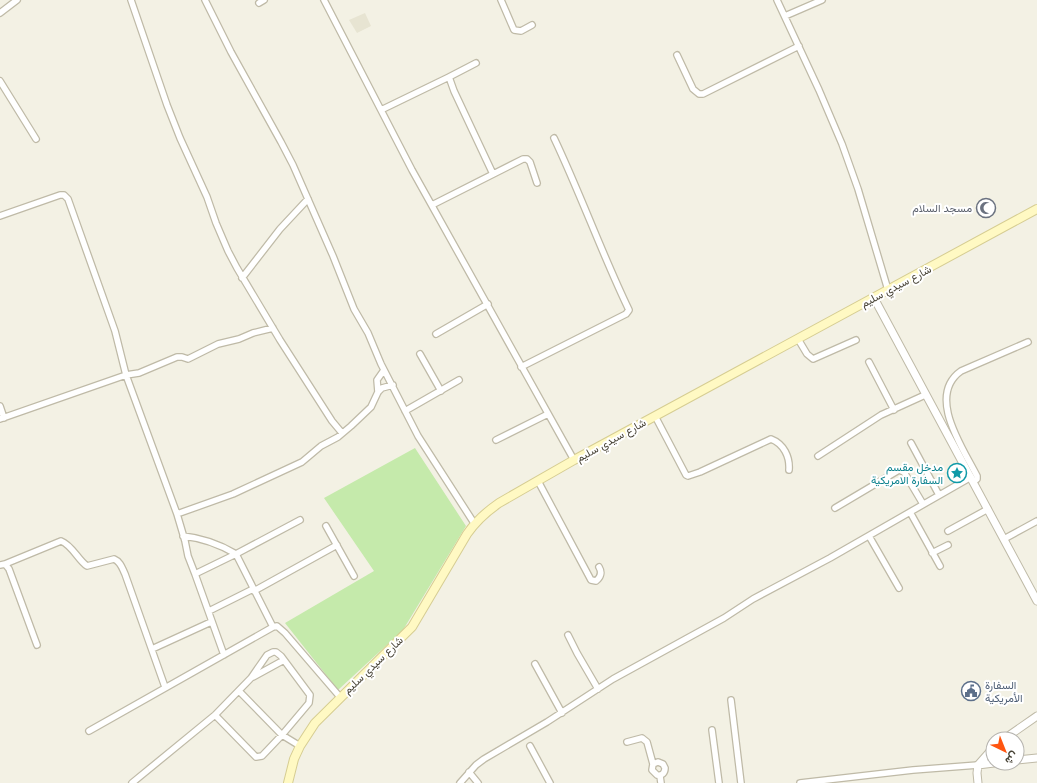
<svg xmlns="http://www.w3.org/2000/svg" width="1037" height="783" font-family="Helvetica,Vazirmatn,sans-serif">
  <rect width="100%" height="100%" fill="#f3f1e4"/>
  <path fill="#e7e4d2" d="M365,13l6,13 -14,7 -8,-13z"/>
  <path fill="#c5eaab" d="M415,448l51,78 -63,104 -65,60 -53,-67 89,-52 -50,-73z"/>
  <g fill="none" stroke-linecap="round" stroke-linejoin="round">
    <g stroke="#bfbaa7" stroke-width="8">
      <path id="minor" d="M131,0l36,105 13,33 27,59 9,26 12,28 9,17 43,72 52,81 10,12
        M205,0l26,52 50,90 12,23 40,91 21,53 14,24 13,31 37,72 56,87
        M324,0l88,170 162,290
        M501,0l13,30 7,1 11,-6
        M777,0l42,90 23,54 16,45 30,101
        M259,3l5,-3
        M0,13l17,-13
        M785,16l37,-16
        M677,55l16,34 6,5h4l96,-48
        M476,63l-27,14 5,14 39,83
        M0,81l36,58
        M381,110l68,-33
        M432,205l91,-46h4l3,3 7,21
        M0,216l60,-21h4l4,4 47,132 11,44 -126,44
        M242,278l38,-49 28,-30
        M436,334l52,-30
        M798,339l9,15 6,5 43,-19
        M420,354l21,37
        M869,362l25,48
        M521,367l105,-53 3,-4c-27,-56 -48,-115 -75,-172
        M378,392l-1,-12 7,-10
        M0,406l4,12
        M405,411l54,-31
        M655,416l31,59 2,1 12,-4 71,-33c13,5 19,18 18,31
        M496,440l52,-26
        M911,443l28,52
        M818,456l63,-41 44,-20
        M538,481l53,99 5,1c5,-4 6,-9 3,-14
        M973,482l4,-3v-3c-14,-28 -51,-80 -16,-105l67,-29
        M835,508l64,-38 5,2 19,32
        M910,512l30,54
        M177,514l56,-20 69,-32 19,-16 17,-9 13,-11 20,-19 7,-15 4,-4 11,-3
        M326,526l28,50
        M948,531l40,-22
        M183,536c20,2 36,8 53,18l64,-34
        M869,536l30,52
        M1004,539l33,-18
        M932,553l16,-8
        M5,564l56,-23c11,4 17,19 26,25l27,-7c7,3 8,9 11,15l40,113
        M0,565l5,-1 4,5 28,76
        M195,574l-7,-18 -3,-15 -8,-27 -51,-139 13,-2 38,-16h5l6,2 30,-15 21,-5 14,-6 20,-5
        M254,591l83,-46
        M209,611l44,-22
        M568,635l9,18 21,36
        M152,649l59,-27
        M224,655l-29,-81 41,-20 37,73
        M535,664l27,49
        M253,677l31,-17
        M239,691l43,44 18,11
        M731,700l10,83
        M712,730l7,53
        M89,731l184,-104 4,-1 8,7 55,64
        M627,742l15,-4 5,4 6,22 -1,6 5,5c5,1 8,-2 8,-7l-2,-4 -5,-2 -5,2
        M530,746l20,37
        M469,772l9,11
        M660,776l1,7
        M132,783l83,-68 36,-37 16,-23 6,-3h3l5,4 29,39 -1,8 -27,32 -20,21 -6,1 -41,-42
        M460,783l16,-18 8,-6 63,-37 66,-43 111,-61 29,-19 77,-41 141,-81
        M800,783l113,-13 65,-5"/>
    </g>
    <g stroke="#bfbaa7" stroke-width="9">
      <path id="tertiary" d="M874,298l163,303
        M1004,739l33,-23
        M1017,760l20,-2
        M978,765l15,-17
        M978,783l-1,-10 1,-8 16,-2"/>
    </g>
    <g stroke="#d6cd92" stroke-width="10">
      <path id="secondary" d="M288,783l6,-24 6,-13 15,-23 97,-96 55,-93c9,-13 19,-22 32,-31l75,-43 463,-251"/>
    </g>
    <use href="#minor" stroke="#fff" stroke-width="5.5"/>
    <use href="#tertiary" stroke="#fff" stroke-width="7"/>
    <use href="#secondary" stroke="#fff9c3" stroke-width="8"/>
  </g>
  <defs>
    <g id="mosque-ring" transform="scale(1)"><circle r="9.5" fill="#fff" stroke="#6b7280" stroke-width="1.5"/><path d="M3.5-4.9A6 6 0 1 0 3.5 4.9A5 5 0 1 1 3.5-4.9Z" fill="#6b7280"/></g>
    <g id="sight-ring" transform="scale(1)"><circle r="9.5" fill="#fff" stroke="#0f9aa8" stroke-width="1.5"/><path d="M0-6L1.8-2.2L6-1.7L2.9 1.2L3.7 5.4L0 3.3L-3.7 5.4L-2.9 1.2L-6-1.7L-1.8-2.2Z" fill="#0f9aa8"/></g>
    <g id="civic-ring" transform="scale(1)"><circle r="9.5" fill="#fff" stroke="#5c6f8a" stroke-width="1.5"/><path d="M-.6-6.5H3V-4.5H.6V-3L4-1V1h2V6H-6V1h2V-1L-.6-3ZM-1.2 2.5V6h2.4V2.5Z" fill="#5c6f8a"/></g>
  </defs>
  <g fill-rule="evenodd">
    <use href="#mosque-ring" x="986" y="208"/>
    <use href="#sight-ring" x="957" y="473"/>
    <use href="#civic-ring" x="971" y="691"/>
  </g>
  <g text-anchor="middle" stroke-width="4" stroke-linejoin="round" paint-order="stroke">
    <g font-size="11" fill="#5b616d" stroke="#fff" text-anchor="end">
      <text x="972" y="212">مسجد السلام</text>
    </g>
    <g font-size="11" fill="#464134" stroke="#fff">
      <text transform="translate(896 286) rotate(-28)" y="4">شارع سيدي سليم</text>
      <text transform="translate(611 440) rotate(-29)" y="4">شارع سيدي سليم</text>
      <text transform="translate(373 665) rotate(-44)" y="4">شارع سيدي سليم</text>
    </g>
    <g font-size="11" fill="#0d838f" stroke="#fff" text-anchor="end">
      <text x="943" y="471">مدخل مقسم<tspan x="943" dy="13">السفارة الامريكية</tspan></text>
    </g>
    <g font-size="11" fill="#4e5e75" stroke="#fff" text-anchor="start">
      <text x="985" y="689">السفارة<tspan x="985" dy="13">الأمريكية</tspan></text>
    </g>
  </g>
  <g transform="translate(1005 751) rotate(137)"><circle r="19" fill="#ffffff" stroke="#b5b3ae"/>
  <path d="M0-3L7 15L0 10L-7 15Z" fill="#ff5510"/>
  <text y="-6" font-size="11" font-weight="bold" text-anchor="middle" fill="#464134">ش</text>
  </g>
</svg>
